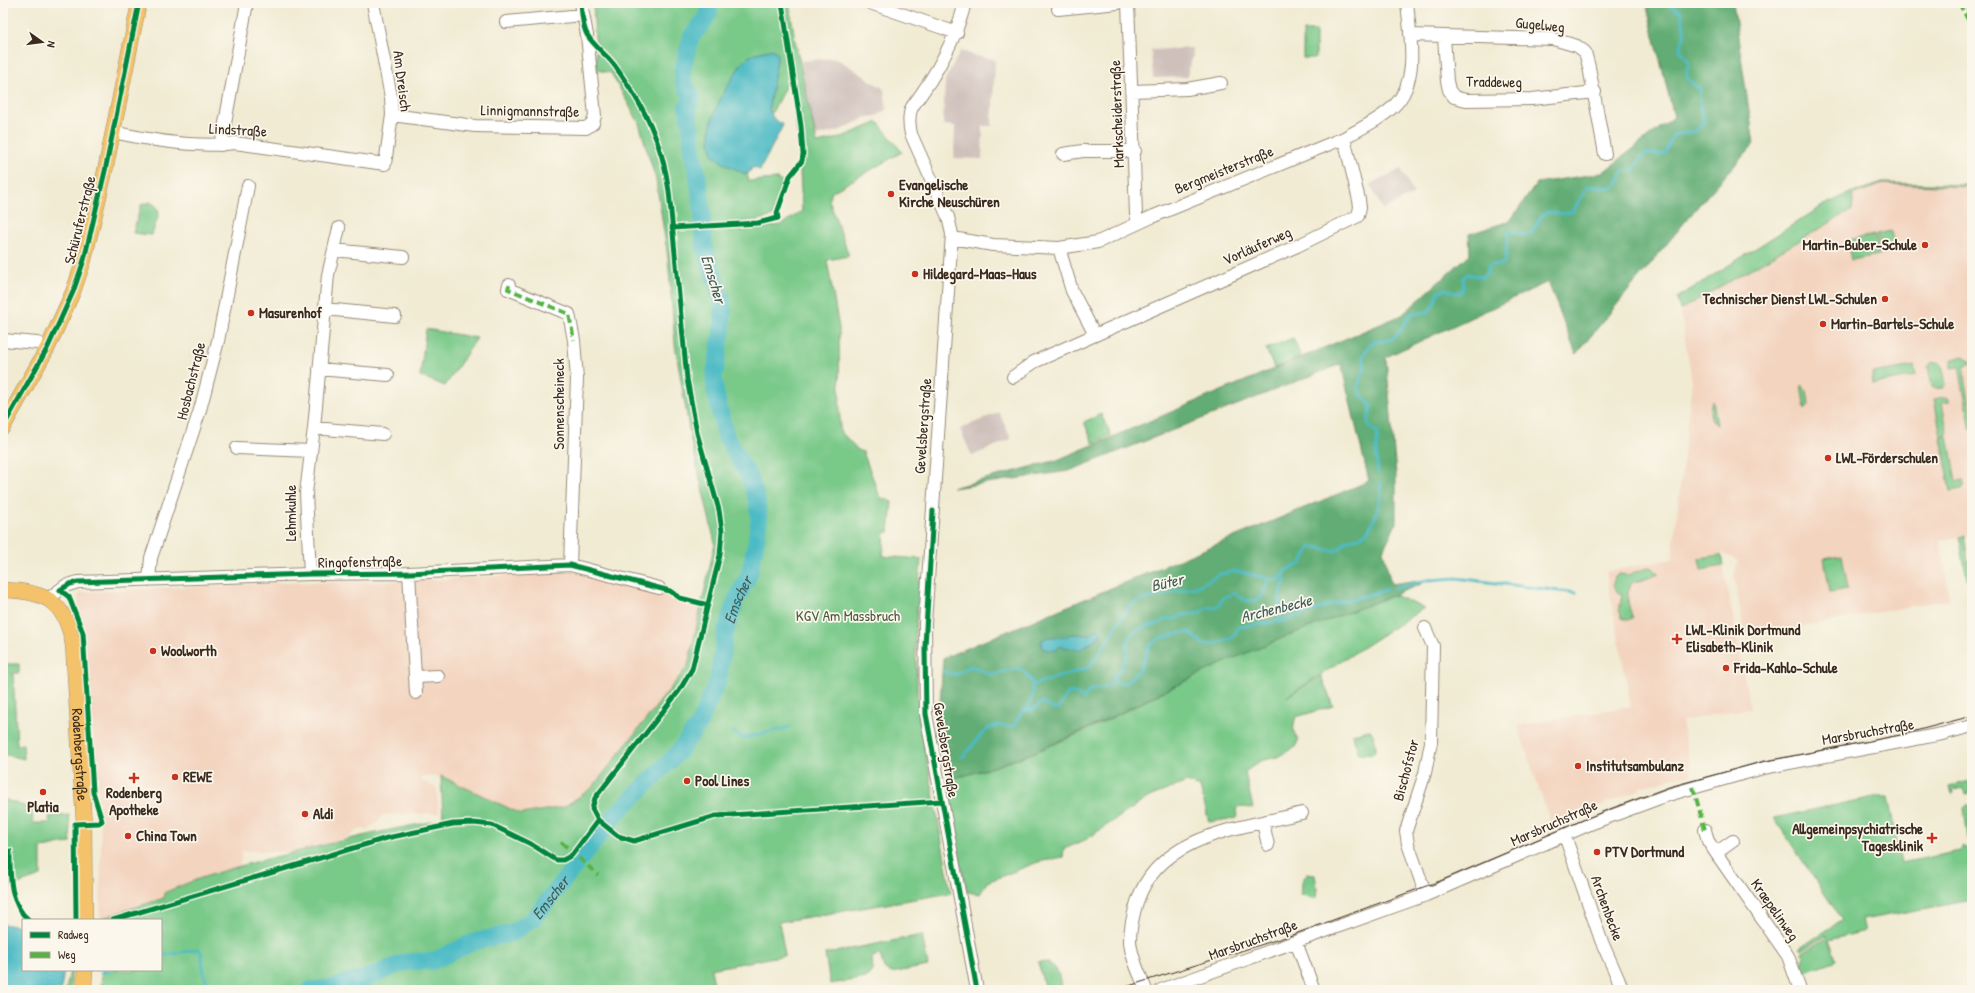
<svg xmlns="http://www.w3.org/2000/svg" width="1975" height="993" font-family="'Patrick Hand',sans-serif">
  <rect width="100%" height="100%" fill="#fbf7ec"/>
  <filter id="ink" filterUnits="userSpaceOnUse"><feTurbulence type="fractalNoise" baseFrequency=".025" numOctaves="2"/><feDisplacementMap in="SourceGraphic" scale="8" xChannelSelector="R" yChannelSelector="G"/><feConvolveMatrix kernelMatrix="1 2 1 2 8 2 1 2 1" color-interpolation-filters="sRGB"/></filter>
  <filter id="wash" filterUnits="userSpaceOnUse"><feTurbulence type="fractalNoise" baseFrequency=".012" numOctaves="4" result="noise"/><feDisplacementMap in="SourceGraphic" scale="16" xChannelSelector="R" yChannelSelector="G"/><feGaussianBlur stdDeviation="0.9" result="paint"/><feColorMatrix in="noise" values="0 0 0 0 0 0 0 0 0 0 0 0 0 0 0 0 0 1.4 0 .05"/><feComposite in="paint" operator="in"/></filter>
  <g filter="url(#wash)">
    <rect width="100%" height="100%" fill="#f1ebd3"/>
    <path fill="#f3d4bf" d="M1883,184l89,3v348l-32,5 10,59 -205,38 -11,-61 4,-15 -17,-8 29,155 -68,13 9,53 -51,13 -1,3 -88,35 -33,-99 113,-20 -25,-134 66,-13 20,-178 -12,-71 172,-100 2,-16z
      M570,571l132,34 -14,61 -96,122 -28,19 -43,7 -79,-37 -20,-1v5l15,7 2,25 -57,2 -2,5 -12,9h-9l-10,8 -48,15 -59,-1 -2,14 -44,16 -31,17 -65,20 1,-89 -17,-200 -6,-13v-20l3,-4 186,-9 149,-2z"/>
    <path fill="#cfc0bb" d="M1192,48l1,9 -5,12v8l-35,1 -2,-28z
      M961,50l14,6 20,3 -3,67h-9l-1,33 -28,-1 1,-32 -12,-1 2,-45z
      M836,58l48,31 3,20 -10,7 -10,1 -29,14 -23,5 -14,-75z
      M1401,169l13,25 -31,16 -13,-26z
      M999,412l12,27 -39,17 -12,-27z"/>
    <path fill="#79c989" stroke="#5a7a54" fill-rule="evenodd" d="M593,3h196l6,37 22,103 23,-5 38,-16 24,30 -70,40 -3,8 20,56 -22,4 12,68 1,103 18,19 5,2 17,45 12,5 -3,30h-4l-2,24 38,3 -6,77 3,72 33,185 -172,29 6,33 -74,14 4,21h-318l-1,-3 -9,3h-286l1,-20h59v-50h-58v-2l61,-20v-5c43,-20 90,-31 136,-42 48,-12 94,-23 143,-31l-2,-44 80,38 43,-7 28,-19 96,-122 27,-123 -24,-103 -16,-96 -7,-87 -12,-77 -17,-57 -28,-50 -14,-3zM791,75l8,75 3,61 -21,14 -41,6v-9l18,-2 15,-4 10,-33 -6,-4 -28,2 -4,-15z
      M1303,31h13v27h-13z
      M1883,183l89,2v2l-89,-3 -29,10 -2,16 -172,100 -3,-12 147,-93 26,-12z
      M150,202l6,4 3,7 -7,22 -19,-2 8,-28z
      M1891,231l4,21 -14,2 -4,-20z
      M1875,235l4,20 -28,5 -4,-20z
      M426,329l51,9 -32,48 -25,-10z
      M1293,338l8,19 -27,11 -8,-19z
      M1964,356l5,4 1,4 -7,2 9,49 -1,15 -12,-63 -8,1v-5l2,-4z
      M1938,362l4,2 4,20 -3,4 -7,1 -4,-2 -4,-20 3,-4z
      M1914,366l2,10 -43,8 -1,-11z
      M1801,385l6,5 2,14 -4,6z
      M1945,397l4,2v3l-7,1 6,32 -7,1 -7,-37z
      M1713,401l4,24c-7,-4 -9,-17 -4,-24z
      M1101,414l10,21 -18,8 -9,-21z
      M1948,436l8,45 7,-1 1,5 -3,4 -10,2 -10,-53z
      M1964,536l8,49v3h-3l-10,-51z
      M1721,555l2,11 -22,4 -2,-12z
      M1842,555l6,34 -18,3 -6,-34z
      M1652,567l7,7 -19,7h-6c-10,10 -6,25 -1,37l-6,2 -5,-2 -3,-8 3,-16 -5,-2 -4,-6 1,-8 5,-4 11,1 4,-3z
      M1394,595l30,13 -138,89 35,-21 12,30 -37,11c-3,8 -4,15 2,23l-2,7 -19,10 -17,4 -15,11 8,36 -14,-1 -3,3 1,8 -28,4 -9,-35 -13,-5 -38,15 -64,43 -21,9 -1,8 -25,5 -51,20 -7,12 -13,-2c-7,-33 -21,-80 -17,-113 93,-21 179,-71 264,-112 58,-28 119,-49 180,-72z
      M3,660l5,4h11v9h-6l4,72 6,-1 1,15 -21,-5z
      M1370,730c4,4 9,19 2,24 -3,1 -9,0 -13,0l-7,-20z
      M1971,781l-1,12 -5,1 -1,-6 -11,2 1,3 -2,1 -2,-8z
      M1874,797h14l13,66 59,-12 3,-4 8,4 1,47 -5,3 -105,19 3,11 -36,9 7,20 -36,13 1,-8 3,-6 -1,-6 25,-16 -1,-2 -25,16 -2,-3 42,-28 -68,-102z
      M3,799l29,10 1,14h17l-1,-6 20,-2 2,28c-11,0 -18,4 -30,5v28l-38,13z
      M1967,805h3v36l-2,-1 -4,-32z
      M1307,874l8,1 2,12 -1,10 -4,1 -11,-4 1,-13z
      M922,935l6,31 -37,7 -7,-5 -4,-13 -8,2 1,13 -7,8 -36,6 -5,-30z
      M1038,962c19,-1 22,12 23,28h-16z
      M70,970h2l-1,20h-5z"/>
    <path fill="#62ad75" stroke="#4e6c4a" d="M1646,3h87l21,141 -55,61 -123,149 -28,-72 -162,75 10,118v49l-13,26 8,34 22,-3 8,3c-68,28 -137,51 -204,82 -88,40 -172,91 -267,113l-11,-62 4,-59 426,-177 -28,-117 -272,107 -117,17 105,-28 345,-145 68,-61 -1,-20 41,-13 27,-38 65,-10 72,-56z"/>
    <path fill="#4dbbc5" stroke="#447272" d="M773,49l5,5 -9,54 4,10 10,7 -23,45 -7,-3 -5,7h-3l-22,-11 -10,-8c-9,-30 4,-50 18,-75 5,-7 11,-20 19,-24 6,-4 16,-5 23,-7z
      M1097,629l4,4 -3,5 -19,12 -20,-4 -3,5 -13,-2 -2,-5 1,-4 6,-3h17l6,-3 19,1z
      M3,924l20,3v43h41l-3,20h-58z"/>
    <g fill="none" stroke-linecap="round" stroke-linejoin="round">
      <path stroke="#4dbbc5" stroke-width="3" d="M1965,3l7,12
        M1378,473l-2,-23 2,-17 -8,-6 -2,-5 3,-16 -12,-14 -1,-6 7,-19 -2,-11 6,-11 6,-4c22,3 25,-12 36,-27l17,-2 5,-6 5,-14 8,-3 9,4 6,-1 3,-6 -1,-7 4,-5 15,3 5,-4 2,-7 4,-2 5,1 6,-2c4,-10 1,-20 5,-30l5,-2 8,4 9,-1 10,-18 6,-4 16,2 10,-3 14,-24 9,-1 15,2 5,-3 7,-14 11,-2 7,-11 6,-5 12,2 6,-2 8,-18c13,-3 24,0 31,-14l-4,-14v-18c-7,-5 -15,-9 -13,-19 1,-4 2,-3 2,-6 0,-7 -8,-9 -9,-16 0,-5 3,-8 4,-12 1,-3 -2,-21 -3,-25l-10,-4 -2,-4
        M1394,588l35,-8 27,-2 120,15
        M1279,621c3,-9 -1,-17 1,-26 1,-8 7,-11 4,-19
        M943,671c16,8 16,0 28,-5 8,2 13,8 21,8 20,-2 28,-15 40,9l4,1 54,-17 39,-61 11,-6 56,-13 24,-13 16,-3 39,9 5,-1 8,-10 13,-5 9,-17c9,-2 17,6 27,3 5,-1 6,-8 11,-10 4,-2 10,0 14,-4 13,-9 21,-38 18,-53
        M1113,682l1,-6 6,-6 7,-14v-11l5,-12 14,-7 12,-2 7,-5h9l12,-5h11l10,-6 8,-1 4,-2 4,-7 11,-5 11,7 10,1 7,-5 7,-17
        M1027,710l6,-15 -1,-12
        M702,718l5,3
        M732,732l12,6 46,-11
        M962,757c17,-15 22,-38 48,-30l5,-2 7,-14 11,-1 9,-8 12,7 5,-1 8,-14 5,-2 12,7c2,-3 3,-6 5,-8 6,-4 14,1 24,-9l13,1 14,-14 10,-24 9,-6 21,-6 7,-1 5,2 11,10h10l19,-6 7,-11 44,-6 50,-17 53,-14
        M161,956l38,-7 2,3 3,22 5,16
        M101,973l11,-3"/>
      <path stroke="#4dbbc5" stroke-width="17" id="s1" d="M310,990l22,-2 20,-7 10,-1 43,-18 28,-1 40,-19 39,-9 22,-15 83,-105 60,-59 22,-30 19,-44 8,-50 10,-30 13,-25 7,-33 3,-22 -2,-20 -7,-22 -24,-41 -11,-47 -1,-13 8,-47 1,-19 -2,-15 -17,-50 -2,-37 -4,-32 -6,-28 -1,-20 -4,-22 5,-8 -2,-7 -6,-8 -2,-12 9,-35 14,-17 4,-7 1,-10"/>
    </g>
  </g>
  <g filter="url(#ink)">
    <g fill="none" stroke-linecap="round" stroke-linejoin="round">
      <g stroke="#968a78" stroke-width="14">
        <path id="minor" d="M870,3l87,30
          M965,3c-10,39 -29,72 -53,104 -4,9 -3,18 -1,27l37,83 4,17 -27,389 1,91 51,276
          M1128,3l8,211 2,9
          M1058,9l60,-6
          M506,22l77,-7
          M1410,35l143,4 24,7 8,6 4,15 16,87
          M1444,37l3,44 2,9 5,7 12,3 66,-1 63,-7
          M1132,91l55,-2 34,-6
          M392,115l83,11 111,2 7,-5 2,-7 -8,-81 -6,-32
          M113,132c36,8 86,16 122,11l150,21 7,-49 -1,-18 -18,-94
          M221,145l26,-142
          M1063,154l20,-3h52
          M952,238l41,7 66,3 39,-6 56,-26 190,-78c17,-10 36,-18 50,-32 26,-25 16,-71 13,-103
          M1059,248l13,43 23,44 202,-89 61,-30 2,-9 -1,-7 -15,-62
          M334,250l69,7
          M509,285l-1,4 61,25 5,26 3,39 -7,186
          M325,309l70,7
          M3,340l34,3 11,4
          M319,369l69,6
          M1013,377l21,-15 61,-27
          M314,428l69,6
          M237,448l74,3
          M409,573l7,120
          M310,574l-4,-81 8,-65 14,-153 11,-47
          M149,580l2,-22 49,-148 18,-69 30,-155
          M48,599l17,-13 13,-4 232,-8 99,-1 161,-8 89,23
          M1425,628l8,18 -2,96 -6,31 -19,58 2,13 18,51
          M415,677l23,-1
          M1263,823l5,22
          M1705,830l3,11 8,12 72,103 12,34
          M1565,836l36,104 22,50
          M1716,853l17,-12
          M1296,942l18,48
          M1146,990c-6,-16 -15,-32 -16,-49 0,-14 3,-26 7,-39 22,-68 106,-74 165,-89
          M1161,990l265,-95 164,-71 78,-29 95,-27 179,-34 30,-8"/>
      </g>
      <g stroke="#968a78" stroke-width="16">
        <g id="major">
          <path d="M3,427l45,-80 25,-55 11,-32 21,-89 34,-168"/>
          <path id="s2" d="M3,590c43,1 62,11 70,55l11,179 1,96"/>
          <path d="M84,990l1,-20"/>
        </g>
      </g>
      <use href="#minor" stroke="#fff" stroke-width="12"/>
      <use href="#major" stroke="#f3c26a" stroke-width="15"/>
      <path stroke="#3b2a1e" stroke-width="1" d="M1116,990l176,-55 148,-54 162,-69 67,-25 93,-25 138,-27 72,-19"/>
      <path stroke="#57b245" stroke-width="4" stroke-dasharray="8 4" stroke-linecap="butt" d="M1959,3l13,24
        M509,285l-1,4 61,25 5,26
        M1693,787l12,43
        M561,842l37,33"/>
      <g stroke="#fbf7ec" stroke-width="8">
        <path id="cycleway" d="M581,3c1,9 1,25 7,33 7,11 19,19 27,30 29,41 47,74 54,125l18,188 10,54 22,77 3,21 -2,24 -28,114 -13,22 -84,107 -3,11 6,11 20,16 16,5 82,-25 226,-15
          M672,228l86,-5 20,-5 -1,-5 13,-37 12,-15 1,-7 -2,-28 -19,-123
          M3,427l45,-80 25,-55 11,-32 21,-89 34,-168
          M933,511l-8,135 1,68 51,276
          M3,852l7,-1c0,24 -1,53 19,69
          M76,920l-1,-96 24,-1 3,-2 -9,-29 -10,-159 -14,-36 -9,-7 10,-6 8,-2 232,-8 99,-1 161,-8 100,26 10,7 28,7
          M113,920l274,-82 66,-14 21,-1 18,2 39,19 25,16h7l9,-5 26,-35"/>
      </g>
      <use href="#cycleway" stroke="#00873e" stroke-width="5"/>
    </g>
  </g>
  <g fill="#c8321e" stroke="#fbf7ec" stroke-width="1.5">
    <circle cx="891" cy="194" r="4"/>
    <circle cx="1925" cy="245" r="4"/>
    <circle cx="915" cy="274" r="4"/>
    <circle cx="1885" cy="299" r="4"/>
    <circle cx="251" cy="313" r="4"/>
    <circle cx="1823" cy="324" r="4"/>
    <circle cx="1828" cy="458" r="4"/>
    <path d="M1675 633h4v4h4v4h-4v4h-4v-4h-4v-4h4z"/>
    <circle cx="153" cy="651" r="4"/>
    <circle cx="1726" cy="668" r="4"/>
    <circle cx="1578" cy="766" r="4"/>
    <circle cx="175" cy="777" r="4"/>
    <path d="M132 772h4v4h4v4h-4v4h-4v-4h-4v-4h4z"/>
    <circle cx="687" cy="781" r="4"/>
    <circle cx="43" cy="792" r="4"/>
    <circle cx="305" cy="814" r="4"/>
    <circle cx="128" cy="836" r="4"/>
    <path d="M1930 832h4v4h4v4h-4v4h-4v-4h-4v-4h4z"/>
    <circle cx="1597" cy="852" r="4"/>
  </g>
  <g text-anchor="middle" stroke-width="3.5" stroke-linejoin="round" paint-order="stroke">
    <g font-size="15" fill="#3b2a1e" stroke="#fbf7ec">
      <text transform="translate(1540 25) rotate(6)" y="5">Gugelweg</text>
      <text transform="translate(402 81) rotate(83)" y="5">Am Dreisch</text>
      <text transform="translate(1494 82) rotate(1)" y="5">Traddeweg</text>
      <text transform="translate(530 111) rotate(1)" y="5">Linnigmannstraße</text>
      <text transform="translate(1117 114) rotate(-92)" y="5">Markscheiderstraße</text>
      <text transform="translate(238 130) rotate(3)" y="5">Lindstraße</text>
      <text transform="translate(1224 170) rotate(-22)" y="5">Bergmeisterstraße</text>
      <text transform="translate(80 220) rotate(-76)" y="5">Schüruferstraße</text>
      <text transform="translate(1257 246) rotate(-24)" y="5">Vorläuferweg</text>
      <text transform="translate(191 381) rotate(-76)" y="5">Hosbachstraße</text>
      <text transform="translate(559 404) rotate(-90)" y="5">Sonnenscheineck</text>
      <text transform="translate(923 426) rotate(-86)" y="5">Gevelsbergstraße</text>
      <text transform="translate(291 513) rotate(-90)" y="5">Lehmkuhle</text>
      <text transform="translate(360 562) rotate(-1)" y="5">Ringofenstraße</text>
      <text transform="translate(1868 732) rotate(-10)" y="5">Marsbruchstraße</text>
      <text transform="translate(946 750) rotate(81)" y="5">Gevelsbergstraße</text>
      <text dy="5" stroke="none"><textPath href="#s2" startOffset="210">Rodenbergstraße</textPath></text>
      <text transform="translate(1406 770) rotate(-75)" y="5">Bischofstor</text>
      <text transform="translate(1554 823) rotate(-24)" y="5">Marsbruchstraße</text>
      <text transform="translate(1607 908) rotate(70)" y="5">Archenbecke</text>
      <text transform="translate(1775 910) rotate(55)" y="5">Kraepelinweg</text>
      <text transform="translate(1253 940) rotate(-20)" y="5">Marsbruchstraße</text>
    </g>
    <g font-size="15" font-weight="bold" fill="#3b2a1e" stroke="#fbf7ec" text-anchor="start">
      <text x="899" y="190">Evangelische<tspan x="899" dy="17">Kirche Neuschüren</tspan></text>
      <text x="1917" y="250" text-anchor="end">Martin-Buber-Schule</text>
      <text x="923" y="279">Hildegard-Maas-Haus</text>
      <text x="1877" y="304" text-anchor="end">Technischer Dienst LWL-Schulen</text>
      <text x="259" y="318">Masurenhof</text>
      <text x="1831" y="329">Martin-Bartels-Schule</text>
      <text x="1836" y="463">LWL-Förderschulen</text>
      <text x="1686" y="635">LWL-Klinik Dortmund<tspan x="1686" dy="17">Elisabeth-Klinik</tspan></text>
      <text x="161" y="656">Woolworth</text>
      <text x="1734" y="673">Frida-Kahlo-Schule</text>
      <text x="1586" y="771">Institutsambulanz</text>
      <text x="183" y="782">REWE</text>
      <text x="695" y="786">Pool Lines</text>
      <text x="134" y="798" text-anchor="middle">Rodenberg<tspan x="134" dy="17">Apotheke</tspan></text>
      <text x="43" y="812" text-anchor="middle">Platia</text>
      <text x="313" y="819">Aldi</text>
      <text x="1923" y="834" text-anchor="end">Allgemeinpsychiatrische<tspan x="1923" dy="17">Tagesklinik</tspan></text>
      <text x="136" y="841">China Town</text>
      <text x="1605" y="857">PTV Dortmund</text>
    </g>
    <g font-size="15" fill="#4e5a3e" stroke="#fbf7ec">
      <text x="848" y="621">KGV Am Massbruch</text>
    </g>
    <g font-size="16" font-style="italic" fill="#415d58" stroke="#fbf7ec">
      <text transform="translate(714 279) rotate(73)" y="6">Emscher</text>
      <text transform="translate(1167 582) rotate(-13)" y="6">Büter</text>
      <text dy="6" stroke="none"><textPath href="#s1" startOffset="625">Emscher</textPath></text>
      <text transform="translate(1276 608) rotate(-14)" y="6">Archenbecke</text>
      <text dy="6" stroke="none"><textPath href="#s1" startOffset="265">Emscher</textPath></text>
    </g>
  </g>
  <rect width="1975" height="993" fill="none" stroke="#fbf7ec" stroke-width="16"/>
  <rect x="22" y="919" width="140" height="52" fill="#fbf7ec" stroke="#aea59a"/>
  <rect x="30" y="932" width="20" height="6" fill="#00873e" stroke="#aea59a"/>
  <text x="58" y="939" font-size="12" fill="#3b2a1e">Radweg</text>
  <rect x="30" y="952" width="20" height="6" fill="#57b245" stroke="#aea59a"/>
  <text x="58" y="959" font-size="12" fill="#3b2a1e">Weg</text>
  <g transform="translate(42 42) rotate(104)" stroke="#fbf7ec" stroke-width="3" paint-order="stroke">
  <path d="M0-3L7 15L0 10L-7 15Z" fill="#3b2a1e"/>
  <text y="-6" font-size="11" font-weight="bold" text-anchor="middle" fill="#3b2a1e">N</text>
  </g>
</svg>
